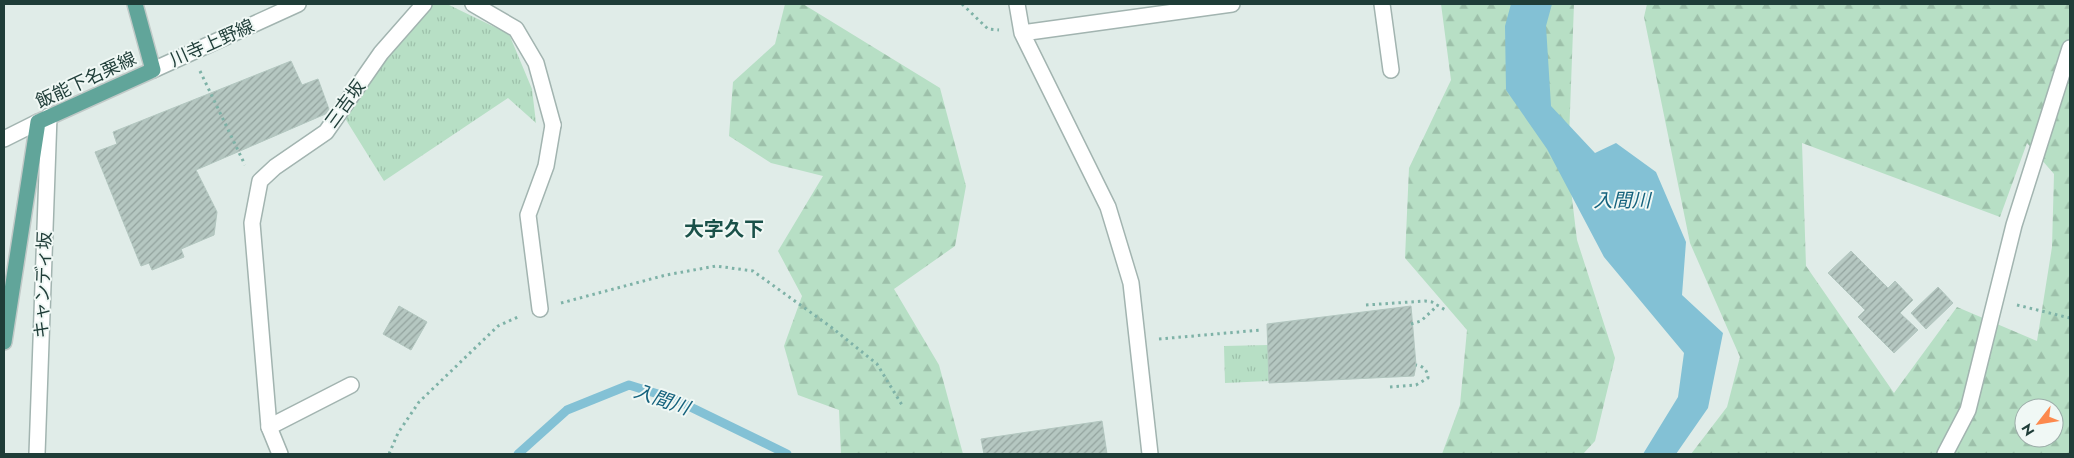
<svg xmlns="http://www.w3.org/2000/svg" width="2074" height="458" font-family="Jost,'Noto Sans JP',sans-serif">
  <defs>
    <pattern id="grass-tufts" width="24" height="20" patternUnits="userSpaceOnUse" patternTransform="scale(1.25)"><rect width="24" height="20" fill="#b7dfc5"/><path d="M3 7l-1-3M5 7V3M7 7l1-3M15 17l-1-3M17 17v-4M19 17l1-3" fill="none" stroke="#9dc0aa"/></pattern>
    <pattern id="forest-firs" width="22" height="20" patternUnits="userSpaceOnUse" patternTransform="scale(1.25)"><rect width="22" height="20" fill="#b7dfc5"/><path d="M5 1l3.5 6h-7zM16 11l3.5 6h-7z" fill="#9dc0aa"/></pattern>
    <pattern id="building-hatch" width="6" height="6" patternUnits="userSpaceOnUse" patternTransform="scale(1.25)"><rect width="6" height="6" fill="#b5c7c1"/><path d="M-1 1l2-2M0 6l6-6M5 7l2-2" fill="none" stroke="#93a39e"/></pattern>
  </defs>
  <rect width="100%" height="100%" fill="#e0ece8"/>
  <path fill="url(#grass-tufts)" d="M434,4h13l62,30 23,55 4,34 -28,-25 -124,83 -41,-66 83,-106z
    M1268,345l1,36 -44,2 -1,-37z"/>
  <path fill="url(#forest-firs)" fill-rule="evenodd" d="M785,4h18l137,84 26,98 -11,60 -61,43 45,76 24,89h-122l-2,-44 -41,-15 -14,-49 18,-50 -24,-45 45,-75 -52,-13 -42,-27 4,-54 42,-38z
    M1441,4h133l-6,161 9,75 38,118 -20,83 -12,13h-141l18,-49 7,-75 -62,-72 4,-90 42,-88z
    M1647,4h423v450h-379l36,-47 13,-50 -50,-114 -46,-226zM1802,143l198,74 27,-74 27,31 -2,73 -15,94 -80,-34 -63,86 -88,-127zM2024,408h30v30h-30z"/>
  <path fill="#83c1d5" d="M1511,4h41l-6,22 5,80 44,47 21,-10 40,29 30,70 -4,53 41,38 -15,75 -32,46h-33l35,-57 6,-44 -80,-96 -57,-108 -41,-59 -1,-64z"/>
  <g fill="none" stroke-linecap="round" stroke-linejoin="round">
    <path stroke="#83c1d5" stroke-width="9" d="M518,454l49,-44 62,-25 45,14 113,55"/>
  </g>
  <path fill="url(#building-hatch)" stroke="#b2c6bf" d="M291,61l11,24 16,-6 12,33 -134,58 21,42 -3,23 -33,14 3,8 -32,13 -3,-7 -8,3 -46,-114 22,-8 -4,-12z
    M1851,251l37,37 7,-7 18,19 -13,13 18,17 -24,23 -36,-36 7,-7 -37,-37z
    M1938,287l15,16 -27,26 -15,-16z
    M399,306l28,16 -16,28 -28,-16z
    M1411,306l5,59 -2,11 -145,7 -2,-59z
    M1102,421l5,33h-123l-3,-15z"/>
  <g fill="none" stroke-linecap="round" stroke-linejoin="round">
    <g stroke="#a2b4b0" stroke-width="18">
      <path id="service" d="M540,309l-12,-94 18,-49 7,-41
        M269,427l82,-42"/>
    </g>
    <g stroke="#a2b4b0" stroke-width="18">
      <path id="minor" d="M473,4l43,25 20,34 17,62
        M1017,4l5,29 86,174 23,76 19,171
        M1382,4l9,66
        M1022,33l210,-29
        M37,454l12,-338
        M280,454l-11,-27 -17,-204 8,-42 15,-14 51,-35 55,-79 43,-49"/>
    </g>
    <g stroke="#a2b4b0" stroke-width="18">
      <path id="tertiary" d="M153,70l145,-66
        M4,139l34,-17
        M1945,454l23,-44 46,-185 56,-177"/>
    </g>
    <g stroke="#c0c9c7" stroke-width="18">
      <path id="primary" d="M4,342l34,-220 115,-52 -18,-66"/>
    </g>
    <path stroke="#7eb2a7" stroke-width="3" stroke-dasharray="2.5 4" stroke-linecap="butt" d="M962,4l26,25 11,1
      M200,71l45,94
      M561,303l105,-28 50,-9 37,5 78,56 46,37 25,41
      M1366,305l59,-4 7,1 15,9
      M2017,305l53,13
      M1411,324l10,-3 17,-16
      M1159,339l102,-9
      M1390,387l26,-2 12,-7c-1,-9 -4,-11 -12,-13
      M389,454l9,-21 21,-31 79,-76 22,-10"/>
    <use href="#service" stroke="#fff" stroke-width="15"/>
    <use href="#minor" stroke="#fff" stroke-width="15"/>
    <use href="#tertiary" stroke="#fff" stroke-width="15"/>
    <use href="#primary" stroke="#61a59a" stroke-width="15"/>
  </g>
  <g text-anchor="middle" stroke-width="4" stroke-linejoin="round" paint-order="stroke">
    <g font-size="18" fill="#1f3d38" stroke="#f0f8f5">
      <text transform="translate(212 43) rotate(-24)" y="6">川寺上野線</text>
      <text transform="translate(86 80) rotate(-25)" y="6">飯能下名栗線</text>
      <text transform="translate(345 104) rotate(-54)" y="6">三吉坂</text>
      <text transform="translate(43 285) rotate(-88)" y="6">キャンディ坂</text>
    </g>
    <g font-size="19" font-style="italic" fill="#15627d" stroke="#f0f8f5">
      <text x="1622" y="207">入間川</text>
      <text transform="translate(662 399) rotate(19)" y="7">入間川</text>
    </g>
    <g font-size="20" font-weight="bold" fill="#1a5149" stroke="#f0f8f5">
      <text x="724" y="236">大字久下</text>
    </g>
  </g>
  <rect width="2074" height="458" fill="none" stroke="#1f3d38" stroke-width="10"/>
  <g transform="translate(2039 423) rotate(239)"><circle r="24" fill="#f0f8f5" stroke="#9cada9"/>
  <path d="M0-4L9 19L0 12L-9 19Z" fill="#fc894d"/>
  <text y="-8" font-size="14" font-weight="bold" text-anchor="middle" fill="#1f3d38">N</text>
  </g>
</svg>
